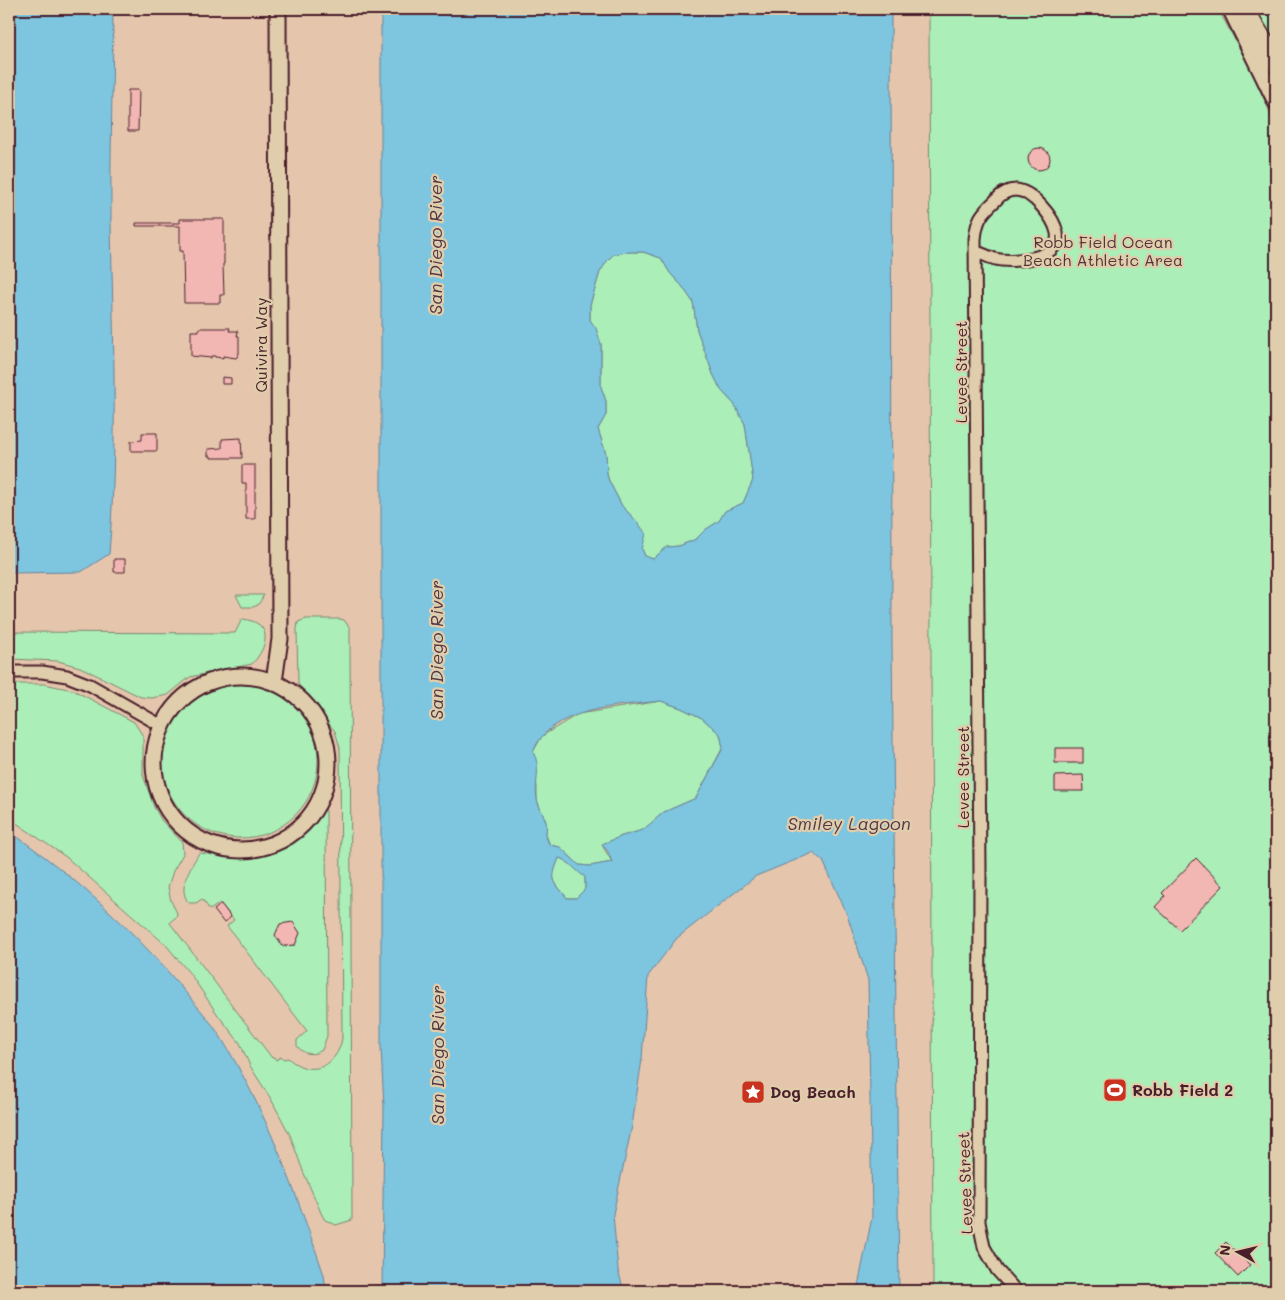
<svg xmlns="http://www.w3.org/2000/svg" width="1285" height="1300" font-family="Mali,sans-serif">
  <rect width="100%" height="100%" fill="#e5c6ad"/>
  <filter id="ink" filterUnits="userSpaceOnUse"><feTurbulence type="fractalNoise" baseFrequency=".02" numOctaves="2"/><feDisplacementMap in="SourceGraphic" scale="10" xChannelSelector="R" yChannelSelector="G"/><feConvolveMatrix kernelMatrix="1 2 1 2 8 2 1 2 1" color-interpolation-filters="sRGB"/></filter>
  <g filter="url(#ink)">
    <path fill="#abeeb7" stroke="#7a8671" d="M929,9h289l34,62 24,56v1164h-343z
      M1252,9h24v39z
      M627,252h16l18,6 9,15 12,13 11,16 4,28 16,44 8,16 13,14 11,20 8,56 -10,23 -18,8 -6,10 -14,9 -9,9 -17,7 -12,1 -14,12 -8,-3 -3,-7v-7l-3,-18 -17,-18 -13,-25 -2,-7 -1,-20 -8,-25 8,-14v-14l-5,-14v-43l-11,-24v-15l10,-33 7,-11 7,-7z
      M236,595h28l-6,10 -5,2h-11z
      M242,619c31,3 27,27 10,45l-62,13 -22,18 -16,3 -11,-1 -61,-30 -22,-6 -49,-2v-27l226,1z
      M306,619h33l5,1 6,8 2,592 -16,5 -11,-5 -3,-5 -19,-44 -13,-36 -19,-36 -21,-33 -10,-23 -22,-28 -27,-40 -25,-30 -100,-88 -57,-39v-134h35l29,6 61,32 9,14v39l11,32 8,14 20,21 1,12 -10,17 -5,16 3,14 6,12 -1,4 -6,5v1l102,135 2,-1 2,3 5,-3 3,2 4,-1c22,20 48,10 54,-19l-2,-291 -5,-17 -6,-7 -12,-19 -19,-21 -1,-55 1,-7z
      M162 760a78 78 0 1 1 156 0a78 78 0 1 1-156 0Z
      M661,701l20,7 21,10 18,16 3,13 -27,51 -32,14 -21,18 -21,6 -20,9 10,17 -22,4 -11,-1 -19,-18 -10,-2 -4,-10v-12l-9,-23v-12l-4,-36 9,-16 36,-22z
      M322,809h3l1,2 1,225 -5,14c-9,6 -18,5 -25,-4v-6l10,-9 -80,-105 7,-6 -14,-17 -10,7 -8,-11 -6,4h-7c-13,-15 2,-36 10,-50 52,6 90,3 123,-44z
      M559,858c9,2 18,13 26,18v13l-9,9h-9c-15,-19 -17,-17 -8,-40z"/>
    <path fill="#7ec5df" stroke="#698397" fill-rule="evenodd" d="M9,9h104c0,70 -3,141 -2,212 2,111 7,223 -2,333l-28,18 -72,1z
      M381,9h510l1,634 7,648h-42l15,-74 -4,-237 -21,-66 -24,-53 -10,-8 -57,23 -79,62 -29,38 -6,83 -10,67 -19,88 5,56 6,21h-242l2,-184 -3,-59zM627,252h16l18,6 9,15 12,13 11,16 4,28 16,44 8,16 13,14 11,20 8,56 -10,23 -18,8 -6,10 -14,9 -9,9 -17,7 -12,1 -14,12 -8,-3 -3,-7 4,-15 -7,-10 -17,-18 -13,-25 -2,-7 -1,-20 -8,-25 8,-14v-14l-5,-14v-43l-5,-16 -6,-8v-15l10,-33 7,-11 7,-7zM661,701l20,7 21,10 18,16 3,14 -27,50 -32,14 -21,18 -21,6 -20,8 6,8 4,10 -22,4 -11,-1 -19,-18 -10,-2c-7,-11 -2,-14 -4,-23 -2,-8 -8,-15 -9,-23 -3,-16 5,-32 -4,-47 17,-45 87,-46 128,-51zM559,858c9,2 18,14 26,19v12l-9,9h-9c-15,-19 -17,-17 -8,-40z
      M9,831c68,47 125,99 178,163 11,14 24,27 33,42 46,74 76,156 104,239l2,16h-317z"/>
    <path fill="#f2b6b3" stroke="#4a1f2b" d="M128,90h11l-1,41h-10z
      M1028 159a11 11 0 1 1 22 0a11 11 0 1 1-22 0Z
      M180,219h44v45h-1l1,31h-4v8h-36l-1,-52h-3v-25h-44v-3h44z
      M199,328h31l-1,3h9l-1,5h2v18h-2l1,2 -2,2 -13,-2v2l-8,-1v-1h-4v2l-20,-2v-25h8z
      M222,377l9,1v6h-9z
      M142,433h15v18h-26v-10l11,-1z
      M241,438l1,20h-31v-2h-3v-7l14,-1v-9z
      M242,465h13v54h-9v-36h-4z
      M114,559h11v13h-11z
      M1055,748h28v15h-28z
      M1083,775l1,16h-29v-15z
      M1196,858l27,28 -43,44 -25,-23 10,-11 -3,-3z
      M221,904l10,13 -7,6 -10,-13z
      M293,922l7,11 -5,12 -13,1 -7,-11 5,-11z
      M1226,1242l24,23 -12,12 -23,-24z"/>
    <g fill="none" stroke-linecap="round" stroke-linejoin="round">
      <g stroke="#4a1f2b" stroke-width="15">
        <path id="minor" d="M977,252c5,2 12,5 18,7 17,4 67,1 62,-26 -3,-16 -25,-42 -41,-43 -9,0 -15,4 -20,10 -15,14 -19,19 -21,39l5,633 -1,350 5,25 13,23 19,21
          M9,672h33l25,4 23,9 72,41"/>
      </g>
      <g stroke="#4a1f2b" stroke-width="19">
        <path id="tertiary" d="M154 763a87 87 0 1 1 174 0a87 87 0 1 1-174 0Z
          M274,682l6,-43 -2,-630"/>
      </g>
      <g stroke="#4a1f2b" stroke-width="20">
        <path id="secondary" d="M1231,9l45,92"/>
      </g>
      <g stroke="#4a1f2b" stroke-width="22">
        <path id="primary" d="M1244,9l32,54"/>
      </g>
      <use href="#minor" stroke="#e0cdab" stroke-width="11"/>
      <use href="#tertiary" stroke="#e0cdab" stroke-width="15"/>
      <use href="#secondary" stroke="#e0cdab" stroke-width="16"/>
      <use href="#primary" stroke="#e0cdab" stroke-width="19"/>
    </g>
  </g>
  <defs>
    <g id="stadium-square" transform="scale(1.25)"><rect x="-9" y="-9" width="18" height="18" rx="4" fill="#c8321e" stroke="#e0cdab"/><path d="M0-5a6.5 5 0 1 0 0 10a6.5 5 0 1 0 0-10ZM-3.5-1.8h7v3.6h-7Z" fill="#fff"/></g>
    <g id="sight-square" transform="scale(1.25)"><rect x="-9" y="-9" width="18" height="18" rx="4" fill="#c8321e" stroke="#e0cdab"/><path d="M0-6L1.8-2.2L6-1.7L2.9 1.2L3.7 5.4L0 3.3L-3.7 5.4L-2.9 1.2L-6-1.7L-1.8-2.2Z" fill="#fff"/></g>
  </defs>
  <g fill-rule="evenodd">
    <use href="#stadium-square" x="1115" y="1090"/>
    <use href="#sight-square" x="753" y="1092"/>
  </g>
  <g text-anchor="middle" stroke-width="4.5" stroke-linejoin="round" paint-order="stroke">
    <g font-size="16" fill="#543439" stroke="#e0cdab">
      <text x="1103" y="248">Robb Field Ocean<tspan x="1103" dy="18">Beach Athletic Area</tspan></text>
    </g>
    <g font-size="16" fill="#4a1f2b" stroke="#e0cdab">
      <text transform="translate(261 345) rotate(-90)" y="6">Quivira Way</text>
      <text transform="translate(961 372) rotate(-90)" y="6">Levee Street</text>
      <text transform="translate(963 777) rotate(-90)" y="6">Levee Street</text>
      <text transform="translate(965 1183) rotate(-92)" y="6">Levee Street</text>
    </g>
    <g font-size="16" font-weight="bold" fill="#4a1f2b" stroke="#e0cdab" text-anchor="start">
      <text x="1132" y="1096">Robb Field 2</text>
      <text x="770" y="1098">Dog Beach</text>
    </g>
    <g font-size="18" font-style="italic" fill="#523846" stroke="#e0cdab">
      <text transform="translate(436 245) rotate(-90)" y="6">San Diego River</text>
      <text transform="translate(437 650) rotate(-90)" y="6">San Diego River</text>
      <text x="849" y="830">Smiley Lagoon</text>
      <text transform="translate(438 1055) rotate(-90)" y="6">San Diego River</text>
    </g>
  </g>
  <rect width="1285" height="1300" fill="none" stroke="#e0cdab" stroke-width="30"/>
  <rect x="15" y="15" width="1255" height="1270" fill="none" stroke="#4a1f2b" stroke-width="2" filter="url(#ink)"/>
  <g transform="translate(1238 1252) rotate(278)" stroke="#e0cdab" stroke-width="4" paint-order="stroke">
  <path d="M0-4L9 19L0 12L-9 19Z" fill="#4a1f2b"/>
  <text y="-8" font-size="14" font-weight="bold" text-anchor="middle" fill="#4a1f2b">N</text>
  </g>
</svg>
